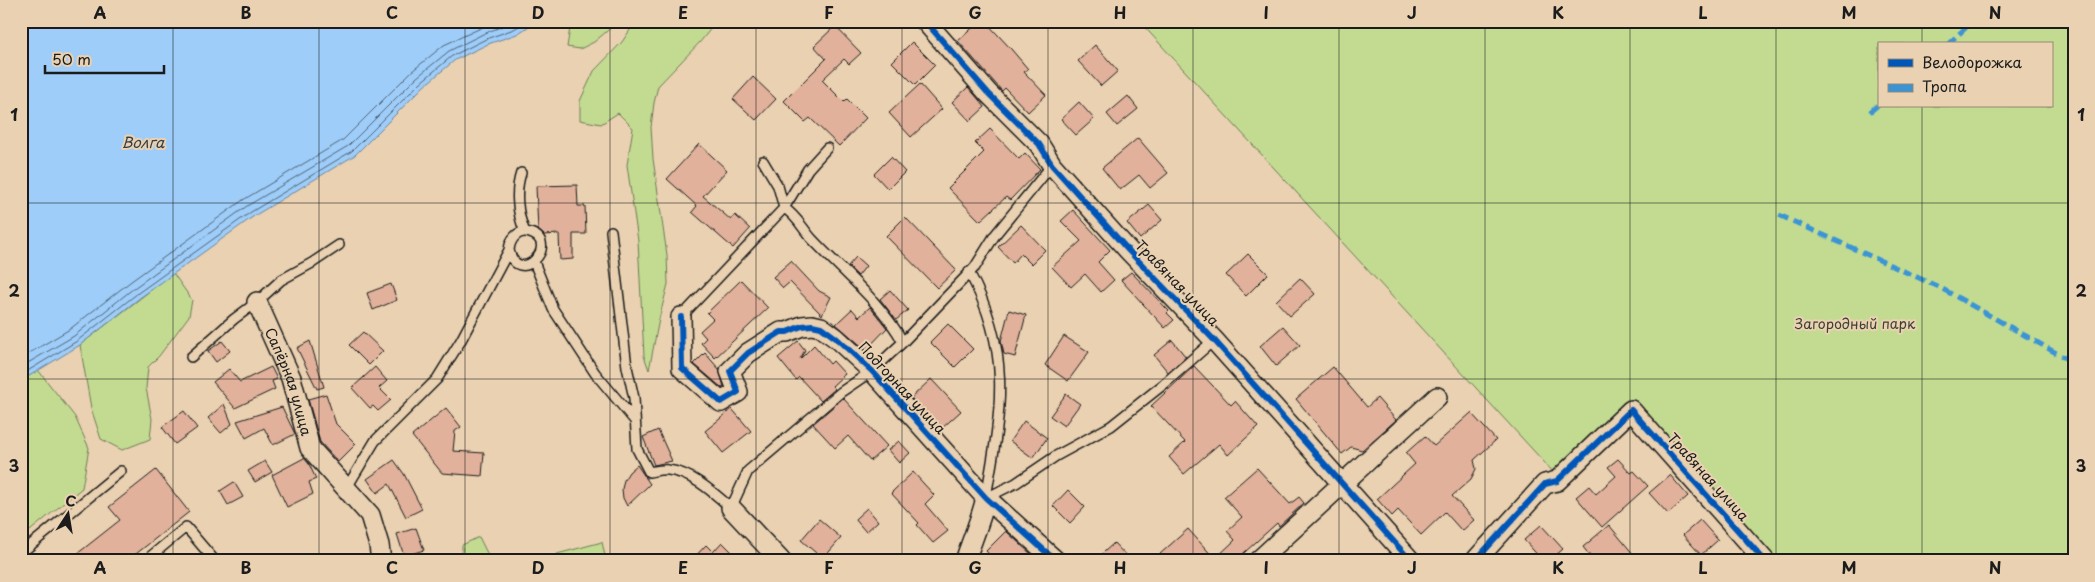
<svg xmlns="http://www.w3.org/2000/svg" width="2095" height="582" font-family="'Playpen Sans',sans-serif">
  <rect width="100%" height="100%" fill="#e9d1b1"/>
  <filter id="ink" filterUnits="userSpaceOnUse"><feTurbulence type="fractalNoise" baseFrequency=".02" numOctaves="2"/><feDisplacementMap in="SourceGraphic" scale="10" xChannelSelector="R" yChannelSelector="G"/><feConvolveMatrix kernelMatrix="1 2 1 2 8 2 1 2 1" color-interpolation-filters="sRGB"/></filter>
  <g filter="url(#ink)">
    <path fill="#c2db91" stroke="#6f7c56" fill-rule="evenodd" d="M571,21h48l-25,21 -14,7 -13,-2z
      M636,21h81l-17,21 -42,44 -4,17 -3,24 2,32 14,96 1,29 -9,35 -10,51 -5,-14 -6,-115 -11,-76 6,-37 -15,-15 -17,11 -21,-4v-19l14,-30 28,-29z
      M1139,21h935v540h-300l-144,-159 -75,72zM1879,44h172v62h-172z
      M173,273l19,27 -3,16 -30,40 -11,11 -2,21 6,31 -2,20 -28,11 -21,-11 -10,-31 -11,-63z
      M38,370l37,47 14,31 -7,40 -57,47 -4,-1v-153z
      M479,537l12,24h-29v-16z
      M602,542l4,19h-52l3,-7z"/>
    <path fill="#9ecdf9" stroke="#6a86a1" d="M21,21h516l-20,13 -29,10 -33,16 -31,26 -69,69 -101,61 -113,81 -61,48 -59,36z"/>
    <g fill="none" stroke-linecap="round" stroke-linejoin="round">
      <path stroke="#506374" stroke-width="1" d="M21,358l49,-29 60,-47 113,-82 100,-60 68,-68 33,-27 52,-24
        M21,367l53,-31 60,-48 113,-82 101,-60 68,-68 33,-27 34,-17 32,-13
        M21,375l56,-34 61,-48 113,-81 101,-61 68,-68 32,-27 34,-17 28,-10 14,-8"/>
    </g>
    <path fill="#e1b19b" stroke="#1c1c1c" d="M980,21h5l26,28 17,20 -4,3 22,23 -18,17 -23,-24 -3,3 -44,-50z
      M835,26l26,27 -12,11 -5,-5 -22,21 22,22 3,-3 19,19 -27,28 -29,-28 -5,4 -21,-21 42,-42 -12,-13z
      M912,42l23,23 -20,20 -23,-23z
      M1095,45l23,26 -17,15 -23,-25z
      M753,77l23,22 -20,21 -23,-21z
      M920,84l22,25 -31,28 -22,-24z
      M968,87l17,20 -15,14 -18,-19z
      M1128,96l10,13 -21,17 -10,-12z
      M1079,102l15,17 -18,16 -15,-16z
      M990,129l29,30 6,-6 15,16 -30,31 -4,-3 -26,24 -32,-33 36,-36 -9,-9z
      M1138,138l30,35 -18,15 -11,-13 -19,15 -18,-22z
      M699,144l28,26 -24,26 28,24 4,-5 15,14 -17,19 -41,-36 5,-6 -30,-27z
      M891,157l14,15 -17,17 -14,-15z
      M577,185l1,21h7l1,28h-13v25l-13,1 -1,-26 -15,1 -6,-5 -2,-44z
      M1149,205l13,15 -22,19 -13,-16z
      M1073,210l37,40 -12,12 16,18 -13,12 -16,-18 -14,13 -19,-20 29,-26 -20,-20z
      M905,217l51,53 -19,18 -51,-52z
      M1021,225l24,25 -14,14 -10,-10 -8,9 -15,-16z
      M1248,254l20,20 -22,22 -20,-21z
      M856,257l10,9 -8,10 -10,-10z
      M791,261l28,30 12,6 -9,18 -32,-33 -7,6 -10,-11z
      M1131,272l38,39 -2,2 7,7 -9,8 -44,-48z
      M1300,278l15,16 -25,22 -14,-15z
      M741,280l27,28 -53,50 -14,-15 5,-5 -6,-7 13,-12 -6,-6z
      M391,284l6,16 -24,10 -6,-17z
      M890,290l18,20 -12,10 -16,-21z
      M870,307l17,21 -21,22 -30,-26 16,-15 7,8z
      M1009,310l17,5 -11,42 -11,-3 -3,-13z
      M948,324l25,25 -18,18 -25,-25z
      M1283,326l17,19 -24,21 -16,-20z
      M363,332l20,19 -14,14 -20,-20z
      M1064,336l25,16 -21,29 -23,-16z
      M1172,340l14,17 -18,15 -14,-17z
      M222,341l8,10 -14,11 -8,-11z
      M310,341l14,46 -7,2 -20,-41z
      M798,341l7,9 -5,9 14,-14 16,19 3,-3 12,13 -13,12 3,3 -14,12 -22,-24 -3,3 -18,-22z
      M705,353l14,16 5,18 -2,1 -28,-24z
      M1194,366l37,39 4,-4 23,26 -30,28 -9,-11 -35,30 -15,-17 16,-15 -34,-36z
      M271,367l6,12 -5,2 3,8 -40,19 -22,-26 16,-13 11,13z
      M375,367l12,14 -8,7 12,12 -13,11 -5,-5 -3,2 -18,-20z
      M1333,367l34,40 10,-9 19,22 -34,30 -11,-3 -9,7 -46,-55z
      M931,379l30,32 -21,19 -29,-32z
      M326,394l10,30 20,20 -18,18 -18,-20 -12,-43z
      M1066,394l14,10 -16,22 -14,-10z
      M843,398l44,48 -17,15 -22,-25 -13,12 -22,-24z
      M224,404l8,20 -11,9 -13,-15z
      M282,407l13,27 -22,11 -9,-17 -18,10 -9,-17z
      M446,408l15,19 -6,4 -2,20 31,2 -2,23 -40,-3 -30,-37z
      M732,409l19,22 -28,22 -18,-22z
      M184,411l13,17 -22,16 -13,-17z
      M1471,413l25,27 -22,20 2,9 -5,10 -19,17 22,24 -12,11 -17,-19 -24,23 -23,-25 -6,6 -15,-17 38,-35 -9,-11 19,-17 9,10z
      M1024,421l23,17 -14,20 -23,-17z
      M658,430l14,31 -18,4 -11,-28z
      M899,441l11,12 -11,10 -11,-13z
      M304,458l5,6 7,15 -7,3 4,12 -26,13 -15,-32z
      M1618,459l13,14 3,-2 14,15 -46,41 -26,-30 13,-11 7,8 20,-18 -8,-9z
      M394,460l10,14 18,35 -16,8 -17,-33 -12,9 -10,-14z
      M265,461l7,11 -17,10 -7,-11z
      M637,465l13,19 -23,22 -4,-8 -1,-9 2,-9 5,-8z
      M1257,468l33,36 9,-7 5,6 -25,23 -2,-3 -42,38h-69l-6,-7 28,-25 27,30 20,-19 -8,-9 15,-14 -18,-20z
      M156,470l33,42 -62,49h-59l52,-41 -11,-13z
      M913,472l21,23 -9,9 23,27 -15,12 -16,-18 2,-2 -28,-30z
      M1670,475l18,21 -20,18 -19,-21z
      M234,482l9,15 -15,8 -8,-14z
      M1068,490l17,17 -15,16 -17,-17z
      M867,508l11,13 -12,11 -11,-13z
      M819,519l22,19 -18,21 -22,-19z
      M1700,520l18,20 -17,15 -18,-20z
      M1541,525l22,24 -14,12h-6l-19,-21z
      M1609,525l30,36h-45l-11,-14z
      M416,528l8,22 -20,6 -7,-22z
      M1006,531l25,23 -7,7h-29l-9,-10z
      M722,542l19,19h-50l15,-16 7,7z
      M1114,543l17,18h-37z"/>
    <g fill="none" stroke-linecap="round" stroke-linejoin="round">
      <g stroke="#1c1c1c" stroke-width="12">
        <path id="service" d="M763,161l15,25 6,22c13,8 18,20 28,31 31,33 69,63 91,103
          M521,173c-6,18 -4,41 4,59
          M611,231l16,136 7,31 3,51 12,23c6,-1 13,-3 19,-2 23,2 46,23 63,38l17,-37 93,-79 31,-21 31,-29 72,-75 20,-32 57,-70
          M534,262l19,47 42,64 40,48
          M969,272c44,81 32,139 17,225
          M681,317l103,-109 24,-39 19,-21
          M191,357l43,-38 23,-17 24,-22 31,-17 27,-18
          M346,489l29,-48 62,-62 23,-37 49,-92c1,-11 9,-21 21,-17 32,10 -12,56 -21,17
          M986,498l30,-15 40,-27 55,-30 53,-42 50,-44
          M21,553l100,-82
          M145,561l41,-34 29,34"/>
      </g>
      <g stroke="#1c1c1c" stroke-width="22">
        <g id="minor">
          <path d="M925,21l63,72 51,51 13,21 76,85 86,90 197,221"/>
          <path id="s1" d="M257,302l34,76 19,70 60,67 9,30 2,16"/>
          <path d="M681,317l1,51 39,34 17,-10 -8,-21 18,-18 33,-21h6l15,-6 10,-1 9,2 15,11 36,33 114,127 70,63"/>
          <path d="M731,508l50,53"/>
          <path d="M965,561c7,-21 16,-42 21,-63"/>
          <path d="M1258,561l179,-164"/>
          <path d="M1475,561l70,-77 12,-3 74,-71 134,151"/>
        </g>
      </g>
      <use href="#service" stroke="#e9d1b1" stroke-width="9"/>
      <use href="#minor" stroke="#e9d1b1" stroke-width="19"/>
      <path stroke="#3a94d4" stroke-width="5" stroke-dasharray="10 5" stroke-linecap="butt" d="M1948,44l25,-23
        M2069,61l5,7
        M1870,112l9,-8
        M1779,215l160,72 135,76"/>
      <g stroke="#e9d1b1" stroke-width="9">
        <path id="cycleway" d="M925,21l63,72 51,51 13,21 76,85 86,90 197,221
          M681,317l1,51 39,34 17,-10 -8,-21 18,-18 33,-21h6l15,-6 10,-1 9,2 15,11 36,33 114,127 70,63
          M1475,561l70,-77 12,-3 74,-71 134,151"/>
      </g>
      <use href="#cycleway" stroke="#0057b8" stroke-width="6"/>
    </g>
  </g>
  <path fill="none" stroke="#1c1c1c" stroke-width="1" stroke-opacity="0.55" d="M173,21v540M319,21v540M465,21v540M610,21v540M756,21v540M902,21v540M1048,21v540M1193,21v540M1339,21v540M1485,21v540M1630,21v540M1776,21v540M1922,21v23M1922,106v455M21,203h2053M21,379h2053"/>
  <g text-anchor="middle" stroke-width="4" stroke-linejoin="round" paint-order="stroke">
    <g font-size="14" fill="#1c1c1c" stroke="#e9d1b1">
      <text transform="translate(1177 283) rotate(46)" y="5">Травяная улица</text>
      <text dy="5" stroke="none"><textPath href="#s1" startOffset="86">Сапёрная улица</textPath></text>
      <text transform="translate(902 388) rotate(47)" y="5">Подгорная улица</text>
      <text transform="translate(1708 477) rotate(48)" y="5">Травяная улица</text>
    </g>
    <g font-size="14" fill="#3d4233" stroke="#e9d1b1">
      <text x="1855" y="329">Загородный парк</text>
    </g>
    <g font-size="15" font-style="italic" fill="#363f48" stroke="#e9d1b1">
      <text x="143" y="148">Волга</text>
    </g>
  </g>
  <rect width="2095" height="582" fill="none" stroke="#e9d1b1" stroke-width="55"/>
  <rect x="1878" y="42" width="175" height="65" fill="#e9d1b1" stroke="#978975"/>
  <rect x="1888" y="59" width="25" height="8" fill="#0057b8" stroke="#978975"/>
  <text x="1922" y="68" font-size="15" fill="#1c1c1c">Велодорожка</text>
  <rect x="1888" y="84" width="25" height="8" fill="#3a94d4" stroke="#978975"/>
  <text x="1922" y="92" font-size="15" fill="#1c1c1c">Тропа</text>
  <g transform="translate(68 514) rotate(12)" stroke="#e9d1b1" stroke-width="4" paint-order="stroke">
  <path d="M0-4L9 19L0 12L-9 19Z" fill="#1c1c1c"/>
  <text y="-8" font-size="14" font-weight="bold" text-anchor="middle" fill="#1c1c1c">С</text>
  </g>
  <path d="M45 65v8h119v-8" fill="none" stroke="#1c1c1c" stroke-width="2.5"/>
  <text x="52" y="65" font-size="15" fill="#1c1c1c" stroke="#e9d1b1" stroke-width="4" paint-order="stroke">50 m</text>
  <rect x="28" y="28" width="2040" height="526" fill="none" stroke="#1c1c1c" stroke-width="2"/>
  <g font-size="16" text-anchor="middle" font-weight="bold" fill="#1c1c1c">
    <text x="100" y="19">A</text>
    <text x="246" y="19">B</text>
    <text x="392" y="19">C</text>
    <text x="538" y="19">D</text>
    <text x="683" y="19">E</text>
    <text x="829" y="19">F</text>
    <text x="975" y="19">G</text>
    <text x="1120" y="19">H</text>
    <text x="1266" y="19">I</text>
    <text x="1412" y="19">J</text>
    <text x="1558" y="19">K</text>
    <text x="1703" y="19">L</text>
    <text x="1849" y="19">M</text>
    <text x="1995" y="19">N</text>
    <text x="14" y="121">1</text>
    <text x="2081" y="121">1</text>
    <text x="14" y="297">2</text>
    <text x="2081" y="297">2</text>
    <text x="14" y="472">3</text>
    <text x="2081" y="472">3</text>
    <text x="100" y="574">A</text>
    <text x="246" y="574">B</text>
    <text x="392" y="574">C</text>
    <text x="538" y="574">D</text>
    <text x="683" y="574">E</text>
    <text x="829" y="574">F</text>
    <text x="975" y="574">G</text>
    <text x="1120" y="574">H</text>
    <text x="1266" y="574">I</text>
    <text x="1412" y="574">J</text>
    <text x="1558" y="574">K</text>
    <text x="1703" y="574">L</text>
    <text x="1849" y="574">M</text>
    <text x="1995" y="574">N</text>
  </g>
</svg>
